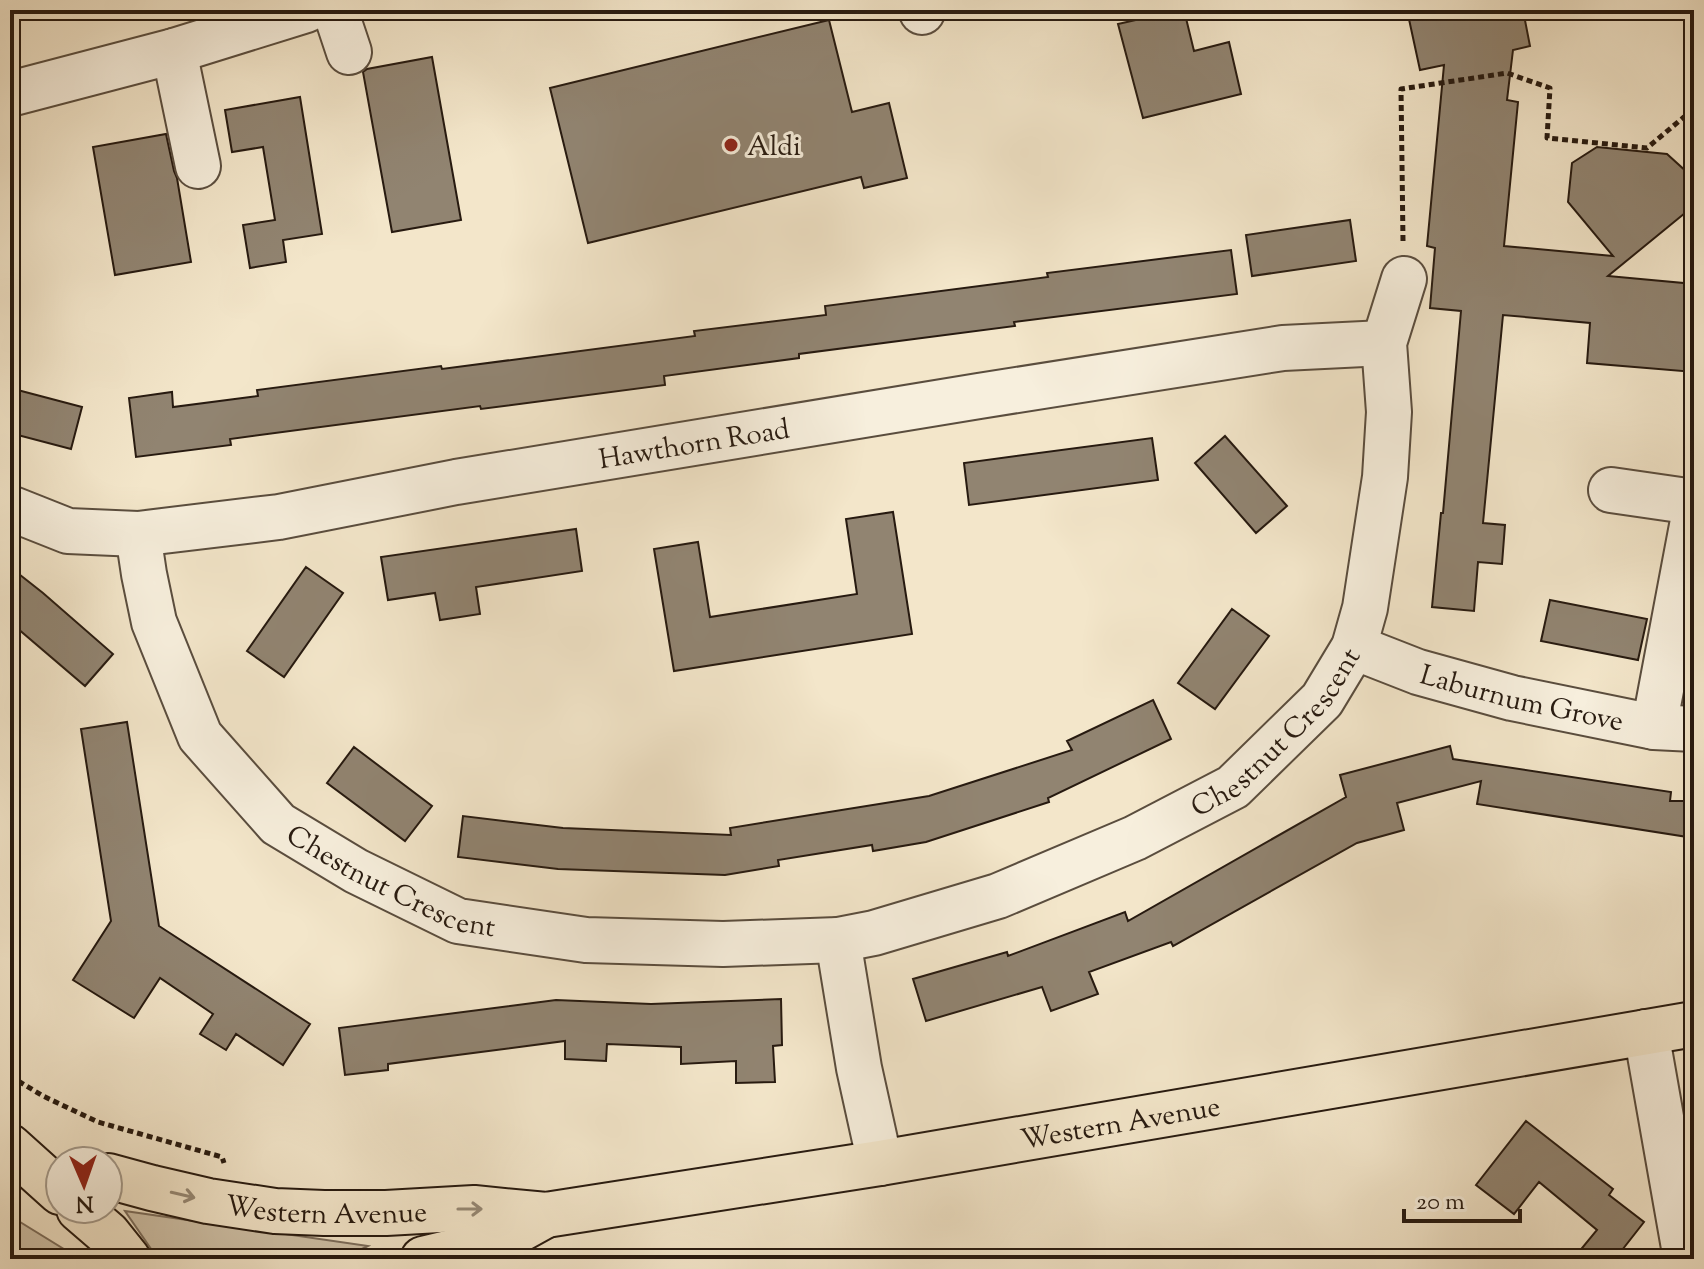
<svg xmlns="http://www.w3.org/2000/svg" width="1704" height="1269" font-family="'Sorts Mill Goudy',serif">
  <rect width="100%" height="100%" fill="#f3e6ca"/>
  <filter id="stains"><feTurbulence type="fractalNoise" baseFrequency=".0025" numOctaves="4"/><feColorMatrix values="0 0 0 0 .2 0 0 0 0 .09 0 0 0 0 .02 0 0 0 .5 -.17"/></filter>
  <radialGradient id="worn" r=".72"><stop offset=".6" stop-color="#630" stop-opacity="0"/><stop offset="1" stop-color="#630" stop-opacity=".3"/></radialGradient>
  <path fill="#d0c3aa" stroke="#7c6e5d" stroke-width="2" d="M125,1211l243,35 -26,13h-184z
    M10,1215l2,2 68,42h-70z"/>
  <path fill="#918471" stroke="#271a10" stroke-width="2" d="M1180,10h4l10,41 35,-9 12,52 -98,24 -25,-94z
    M1407,10h116l7,36 -17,4 -6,50 11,2 -14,144 109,10 -45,-54 4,-39 25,-16 70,7 22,20 -4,39 -77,63 86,8v88l-107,-9 3,-40 -87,-8 -20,208 22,2 -3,39 -24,-2 -4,49 -42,-4 9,-94h2l18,-202 -31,-3 5,-60 -8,-2 17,-181 -24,5z
    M829,20l23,92 37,-9 18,75 -43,10 -3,-11 -273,66 -38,-155z
    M432,57l29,163 -69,12 -29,-160 4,-3z
    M300,97l22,137 -39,6 3,22 -36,6 -7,-43 32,-5 -12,-73 -31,5 -7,-42z
    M166,134l8,37 3,7 14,84 -76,13 -22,-128z
    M1350,220l6,41 -104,15 -6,-41z
    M1231,250l6,44 -223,28 1,4 -216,28v4l-135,18 1,9 -184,24 -1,-3 -250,33 1,6 -95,12 -7,-59 43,-6 1,15 85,-11 -1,-6 184,-24 1,3 253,-33 -1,-5 132,-16 -1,-9 223,-29 -1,-4z
    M10,388l72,19 -11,42 -61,-16z
    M1225,436l62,70 -31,27 -61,-70z
    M1152,438l6,42 -189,25 -5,-42z
    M893,512l19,122 -238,37 -20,-122 44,-7 12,75 147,-23 -11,-75z
    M576,529l6,42 -106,16 4,27 -40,6 -5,-27 -47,7 -7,-43z
    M10,567l33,26 70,61 -28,32 -75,-64z
    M306,567l37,26 -59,84 -37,-26z
    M1550,600l97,19 -9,41 -97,-19z
    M1232,609l37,27 -54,73 -37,-26z
    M1153,700l18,39 -123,59 1,4 -123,40 -53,9 -1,-6 -94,15 1,6 -54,9 -167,-6 -100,-12 5,-41 100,12 168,7 -1,-7 199,-32 143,-46 -5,-9z
    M127,722l32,204 151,98 -27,41 -47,-31 -10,16 -26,-16 13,-20 -53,-36 -26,40 -61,-38 38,-59 -30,-192z
    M1450,746l3,13 218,33 -1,9h24v37l-217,-34 4,-23 -84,22 7,27 -47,13 -184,103 -2,-4 -82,30 9,22 -47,17 -9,-24 -116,34 -13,-42 94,-27 1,4 117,-44 3,9 218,-124 -6,-22z
    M354,747l78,59 -27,35 -78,-58z
    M781,999l1,46 -9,1 2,36 -39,1v-22l-55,3v-17l-74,-3 -1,17 -41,-2v-18l-177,23v6l-43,5 -6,-47 217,-28 95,4z
    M1526,1121l87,68 -4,6 35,27 -29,37h-42l24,-29 -58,-48 -25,32 -38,-29z"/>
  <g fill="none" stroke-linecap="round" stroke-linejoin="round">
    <g stroke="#5a4d3e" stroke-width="48">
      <g id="minor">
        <path d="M335,10l14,42"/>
        <path d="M922,10v2"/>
        <path d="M174,51l24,115"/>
        <path d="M10,94l164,-43 132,-41"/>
        <path d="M1611,490l83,12"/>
        <path id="s1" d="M10,508l58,23 70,3 141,-17 177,-35 523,-86 304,-48 101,-5"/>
        <path id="s2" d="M138,534l6,40 10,48 46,114 78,88 78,47 102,50 128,19 137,4 115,-4 36,-7 124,-37 137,-58 98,-51 89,-87 32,-53 11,-39 20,-131 4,-65 -5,-69 20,-64"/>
        <path id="s3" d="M1354,647l64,25 94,26 142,29 40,2"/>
        <path d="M1654,727l40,-212"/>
        <path d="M838,940l21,128 21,95"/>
        <path d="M1646,1032l40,227"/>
      </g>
    </g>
    <g stroke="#271a10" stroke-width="48">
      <g id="major">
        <path d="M10,1147l50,45"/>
        <path id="s4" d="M108,1176l44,12 56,13 67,10 49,2h62l88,-5 72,7 334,-52 814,-139"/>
        <path d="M79,1209l29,25 20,25"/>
        <path d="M423,1259l76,-18 47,-26"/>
      </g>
    </g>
    <path stroke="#271a10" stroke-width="5" stroke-dasharray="6 4" stroke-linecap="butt" d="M1403,241l-2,-152 106,-16 43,15 -3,50 100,10 37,-31 10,-5
      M10,1076l33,20 55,26 124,35 2,6"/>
    <use href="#minor" stroke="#f7efdd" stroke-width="44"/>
    <use href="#major" stroke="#f3e6ca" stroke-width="44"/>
  </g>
  <defs><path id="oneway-shaft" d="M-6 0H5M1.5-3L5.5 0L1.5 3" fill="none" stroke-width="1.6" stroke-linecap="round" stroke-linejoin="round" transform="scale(2)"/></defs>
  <g stroke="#978a76">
    <use href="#oneway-shaft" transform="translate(183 1195) rotate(13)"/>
    <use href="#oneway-shaft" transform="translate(470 1209)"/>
  </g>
  <circle fill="#8f2418" stroke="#f7efdd" stroke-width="3" cx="731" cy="145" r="8"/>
  <g text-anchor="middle" stroke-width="6" stroke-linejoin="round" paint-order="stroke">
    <g font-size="28" fill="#271a10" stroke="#f7efdd" text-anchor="start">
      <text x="747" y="155">Aldi</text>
    </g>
    <g font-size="28" fill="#271a10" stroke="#f7efdd">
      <text dy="10" stroke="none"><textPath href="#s1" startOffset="696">Hawthorn Road</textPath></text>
      <text dy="10" stroke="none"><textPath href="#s3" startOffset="176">Laburnum Grove</textPath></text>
      <text dy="10" stroke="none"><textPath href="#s2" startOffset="1410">Chestnut Crescent</textPath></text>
      <text dy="10" stroke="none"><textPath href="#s2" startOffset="458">Chestnut Crescent</textPath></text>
      <text dy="10" stroke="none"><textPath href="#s4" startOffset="1024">Western Avenue</textPath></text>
      <text dy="10" stroke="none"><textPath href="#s4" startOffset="222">Western Avenue</textPath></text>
    </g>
  </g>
  <rect width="1704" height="1269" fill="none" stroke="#f3e6ca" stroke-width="40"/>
  <rect x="12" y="12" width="1680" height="1245" fill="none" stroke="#271a10" stroke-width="4"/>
  <rect x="20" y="20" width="1664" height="1229" fill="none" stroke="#271a10" stroke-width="2"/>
  <g transform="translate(84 1185) rotate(178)"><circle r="38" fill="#f7efdd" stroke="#a49a8b" stroke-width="2"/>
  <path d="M0-6L14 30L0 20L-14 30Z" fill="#8f2418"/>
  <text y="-12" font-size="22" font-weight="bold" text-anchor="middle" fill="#271a10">N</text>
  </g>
  <path d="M1404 1209v12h116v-12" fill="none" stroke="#271a10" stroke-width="4"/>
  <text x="1416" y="1209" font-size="24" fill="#271a10" stroke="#f7efdd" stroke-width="6" paint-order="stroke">20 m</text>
  <rect width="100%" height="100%" filter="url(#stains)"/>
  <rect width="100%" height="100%" fill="url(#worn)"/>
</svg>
